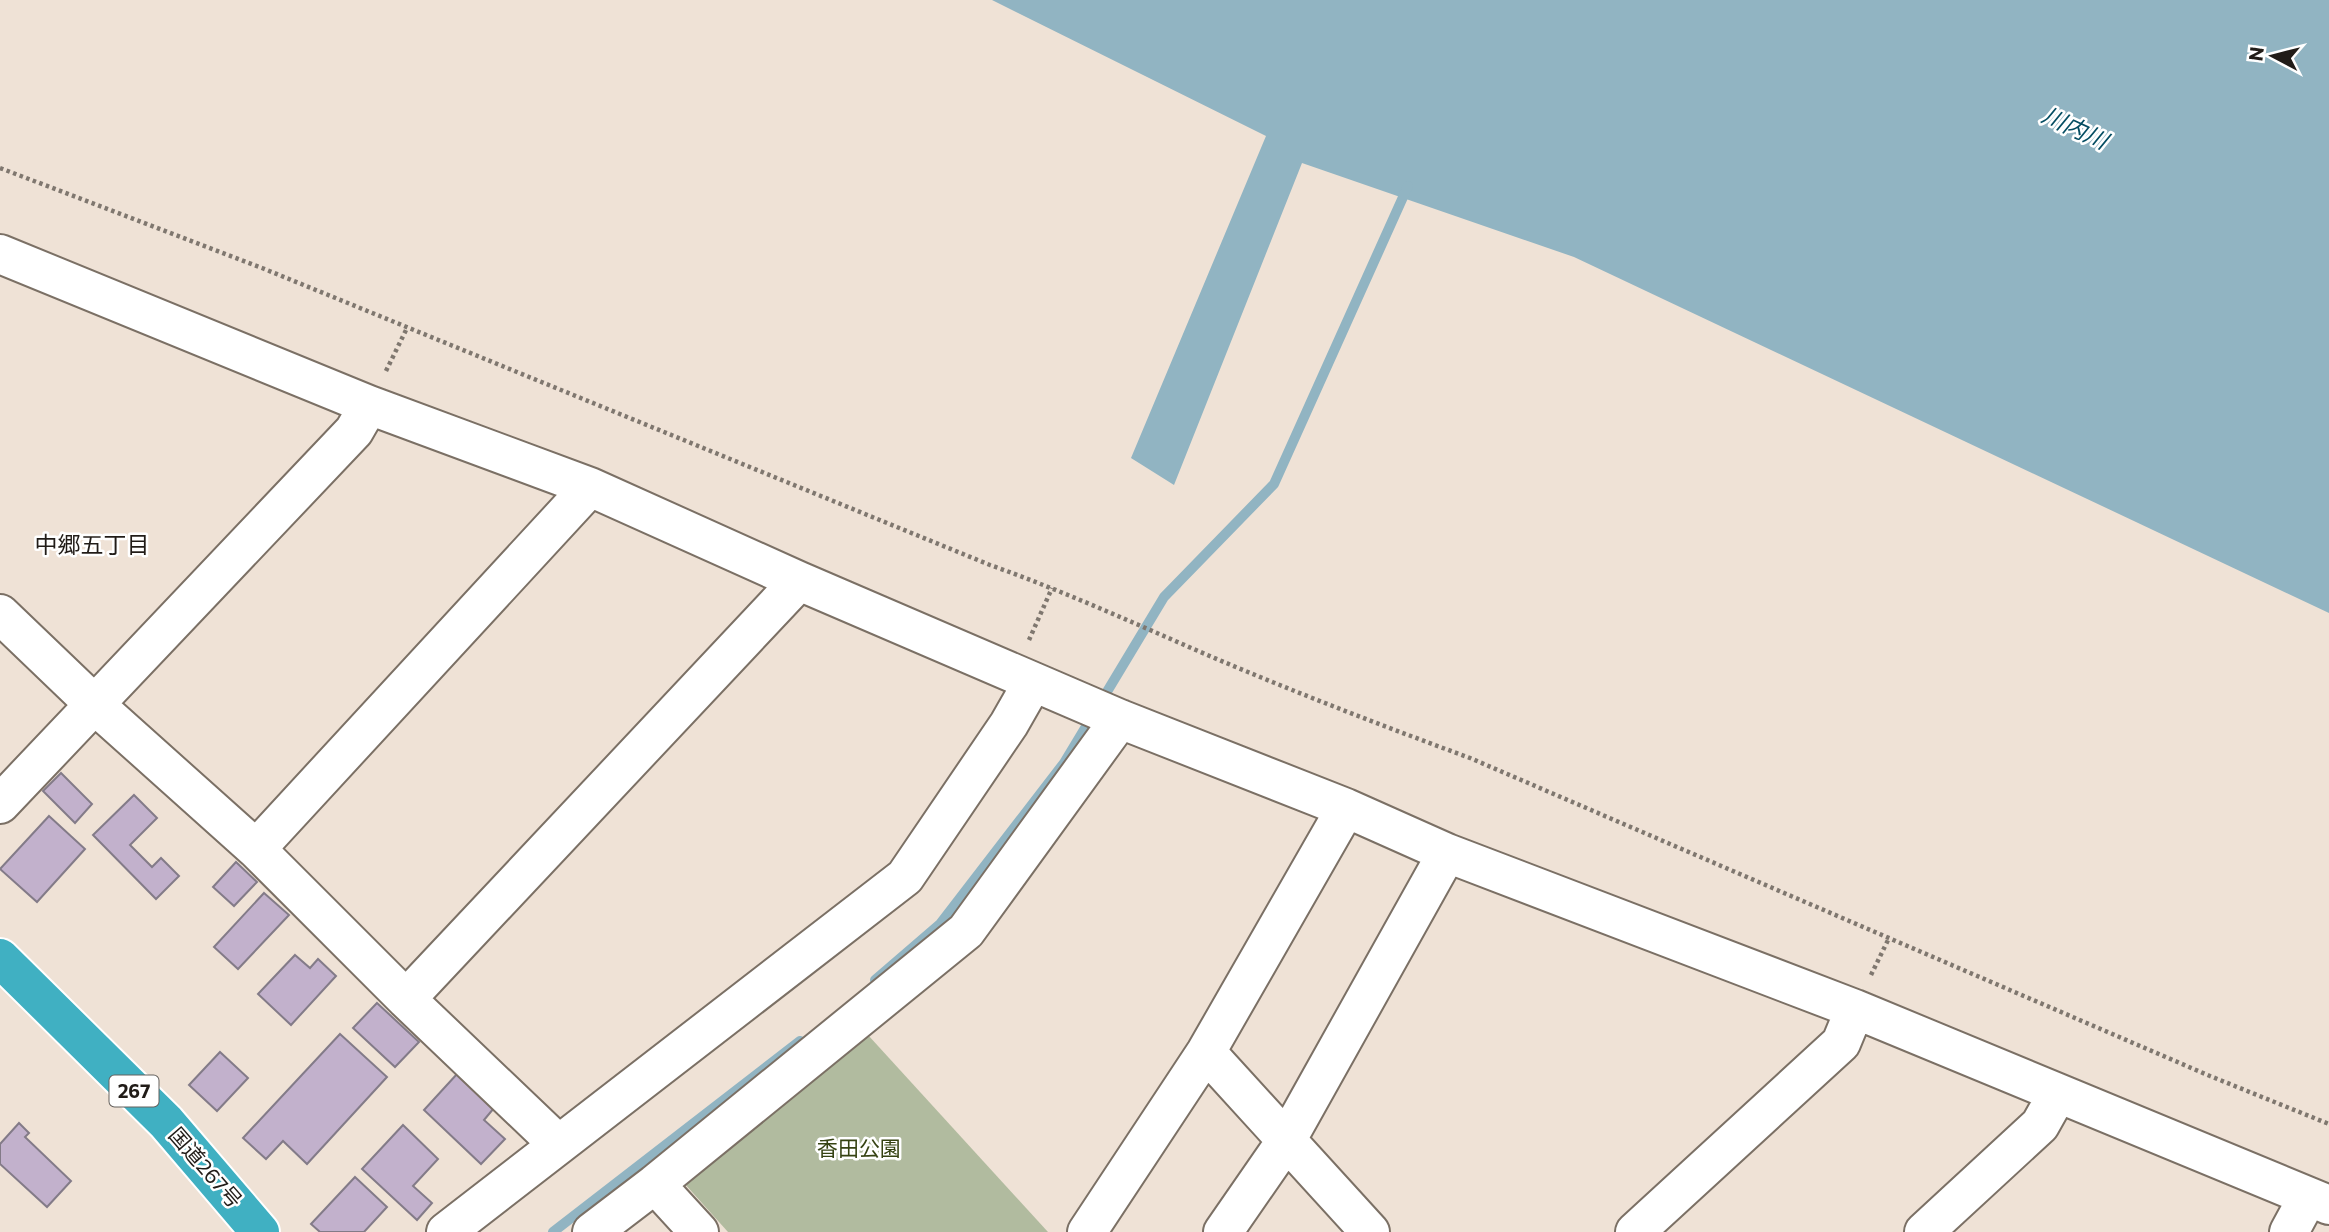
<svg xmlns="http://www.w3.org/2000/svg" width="2329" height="1232" font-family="Commissioner,'Noto Sans JP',sans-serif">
  <rect width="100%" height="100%" fill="#efe2d6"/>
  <path fill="#b1bb9f" d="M868,1035l180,197h-320l-44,-49z"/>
  <path fill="#91b4c2" d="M992,0h1337v613l-755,-356 -272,-94 -128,322 -43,-27 135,-322z"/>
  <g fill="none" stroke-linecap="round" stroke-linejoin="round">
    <path stroke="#91b4c2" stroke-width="10" d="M875,980l65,-56 124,-161 100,-166 110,-113 134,-298
      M553,1232l247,-191"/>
  </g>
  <path fill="#c2b1cc" stroke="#837b88" stroke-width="2" d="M61,773l31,31 -17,19 -32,-32z
    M134,795l23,23 -27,27 22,22 9,-9 18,18 -23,23 -63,-64z
    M49,816l36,33 -48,53 -37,-33z
    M236,862l21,20 -23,24 -21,-19z
    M264,893l25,22 -51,54 -24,-22z
    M295,955l15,13 8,-9 18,17 -45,49 -33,-31z
    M377,1003l42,39 -24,25 -42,-39z
    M340,1034l47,43 -80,87 -24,-23 -17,18 -23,-21z
    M220,1052l28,26 -31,33 -28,-26z
    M457,1074l37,34 -10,12 21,19 -24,25 -57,-54z
    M19,1123l10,10 -4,4 46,44 -24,26 -47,-43v-20z
    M403,1125l35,34 -25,27 19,17 -15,17 -55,-51z
    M355,1177l32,30 -23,25h-44l-9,-8z"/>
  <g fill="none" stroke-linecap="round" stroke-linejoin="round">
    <g stroke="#7b7065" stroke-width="42">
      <path id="minor" d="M0,254l369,151 221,82 209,94 321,138 226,89 101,45 408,156 474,196
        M0,614l94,90 162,145 150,150 152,145
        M0,804l354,-373 15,-26
        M256,849l334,-362
        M406,999l393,-418
        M1206,1052l164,180
        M655,1184l44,48
        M446,1232l459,-355 104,-153 24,-42
        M592,1232l63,-48 311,-253 154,-212
        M1087,1232l119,-180 140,-244
        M1223,1232l63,-91 161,-288
        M1635,1232l206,-189 14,-34
        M1924,1232l116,-107 18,-32
        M2289,1232l19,-35"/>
    </g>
    <g stroke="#fff" stroke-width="42">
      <path id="highway" d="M0,958l166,164 94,110"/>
    </g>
    <path stroke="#7f776f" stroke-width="4.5" stroke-dasharray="3.5 3.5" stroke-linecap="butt" d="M0,168l262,100 728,297c76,27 148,60 222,92 85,36 171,69 258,101l740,318 119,48
      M386,371l21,-43
      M1029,640l23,-52
      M1871,975l18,-37"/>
    <use href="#minor" stroke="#fff" stroke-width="38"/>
    <use href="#highway" stroke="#40b0c2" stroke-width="38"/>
  </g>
  <g text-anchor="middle" stroke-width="5" stroke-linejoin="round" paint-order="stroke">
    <rect fill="#fff" stroke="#64605d" stroke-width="2" x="109.5" y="1075.5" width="49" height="31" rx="5"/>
    <g font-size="19" font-weight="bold" fill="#211c18">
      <text x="134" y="1098">267</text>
    </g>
    <g font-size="21" fill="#364313" stroke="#fff">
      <text x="859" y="1156">香田公園</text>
    </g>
    <g font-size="21" fill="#211c18" stroke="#fff">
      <text transform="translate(205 1168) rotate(49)" y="7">国道267号</text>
    </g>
    <g font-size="23" font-style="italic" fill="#044d62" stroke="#fff">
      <text transform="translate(2075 128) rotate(25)" y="8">川内川</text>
    </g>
    <g font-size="23" fill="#211c18" stroke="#fff">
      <text x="92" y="553">中郷五丁目</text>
    </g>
  </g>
  <g transform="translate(2273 56) rotate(277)" stroke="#ffffff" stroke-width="5" paint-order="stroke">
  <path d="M0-5L12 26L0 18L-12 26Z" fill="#211c18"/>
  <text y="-10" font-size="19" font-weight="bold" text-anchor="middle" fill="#211c18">N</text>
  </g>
</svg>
